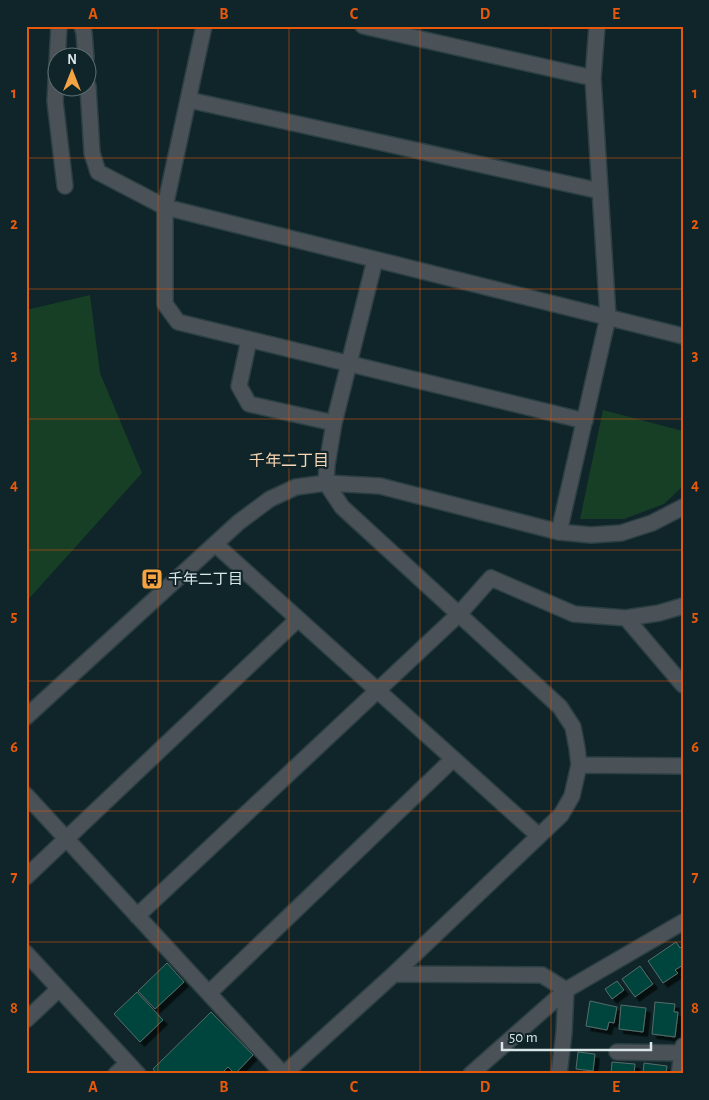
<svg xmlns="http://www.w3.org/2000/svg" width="709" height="1100" font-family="'Alegreya Sans','Noto Sans JP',sans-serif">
  <defs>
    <filter id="shadow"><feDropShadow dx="4.5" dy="4.5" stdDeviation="0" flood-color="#0009"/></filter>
  </defs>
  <rect width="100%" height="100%" fill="#102529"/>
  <path fill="#163f26" d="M90,295l10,78 42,100 -116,129v-292z
    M603,410l80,21v55l-19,18 -40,15h-44z"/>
  <path fill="#02453e" stroke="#566d69" filter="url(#shadow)" d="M676,942l4,6 3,-3v20l-8,5 3,3 -15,10 -15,-22z
    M167,963l17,19 -29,27 -17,-18z
    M640,966l13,18 -18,13 -13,-18z
    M617,981l7,9 -12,9 -7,-10z
    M137,992l26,28 -23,22 -26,-28z
    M590,1001l27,6 -3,16 -5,-1 -2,8 -21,-4z
    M655,1002l20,2 -1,8h4l-3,25 -23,-3z
    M621,1005l25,3 -3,24 -24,-3z
    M211,1012l42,43 -18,19 -7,-7 -7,7h-64l-4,-5z
    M578,1052l17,2 -2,17 -17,-2z
    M612,1062l23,2 -1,10h-23z
    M644,1063l23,3 -1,8h-23z"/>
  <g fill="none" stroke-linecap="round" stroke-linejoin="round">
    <g stroke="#2c4044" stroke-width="18">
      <path id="minor" d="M59,26l-4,75 10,85
        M82,26l2,7 2,25
        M204,26l-39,181v97l13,18 407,99
        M363,26l230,52
        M88,86l4,67 6,19 67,35 518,129
        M189,100l411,91
        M249,340l-10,46 10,18 85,19
        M559,532l49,-215 -15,-239 4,-52
        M215,544l324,292
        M626,618l57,67
        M579,765l104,1
        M26,795l257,279
        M26,877l272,-258
        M137,916l322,-302 32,-36 83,36 52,4 33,-5 24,-7
        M26,953l112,121
        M394,974l148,1 24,15
        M209,993l244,-234
        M26,1020l33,-31
        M617,1052l65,1
        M116,1074l12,-11
        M284,1074l110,-100 167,-159 11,-19 7,-31 -2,-17 -4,-21 -13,-20 -218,-200 -16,-24 1,-18 7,-42 41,-163
        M471,1074l95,-84 117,-68
        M559,1074l5,-41 2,-43
        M679,1074l4,-28"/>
    </g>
    <g stroke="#2c4044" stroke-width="18">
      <path id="tertiary" d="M26,717l213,-195 31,-23 26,-12 30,-4 54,3 179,46 32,3 30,-2 31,-10 31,-16"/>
    </g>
    <use href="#minor" stroke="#4a5157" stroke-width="15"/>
    <use href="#tertiary" stroke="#4a5157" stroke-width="15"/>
  </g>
  <path fill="none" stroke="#e8590c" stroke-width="1" stroke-opacity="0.55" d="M158,26v1048M289,26v1048M420,26v1048M551,26v1048M26,158h657M26,289h657M26,419h657M26,550h657M26,681h657M26,811h657M26,942h657"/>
  <defs>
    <g id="bus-square" transform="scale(1.125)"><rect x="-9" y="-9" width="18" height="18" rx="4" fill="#f4a443" stroke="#102529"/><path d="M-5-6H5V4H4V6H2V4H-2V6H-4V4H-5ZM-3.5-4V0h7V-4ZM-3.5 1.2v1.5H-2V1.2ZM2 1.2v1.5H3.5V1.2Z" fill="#111"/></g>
  </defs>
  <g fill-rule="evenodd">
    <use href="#bus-square" x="152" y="579"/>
  </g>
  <g text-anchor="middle" stroke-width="4.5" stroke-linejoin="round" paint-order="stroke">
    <g font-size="15" fill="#dae7e9" stroke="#102529" text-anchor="start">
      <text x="168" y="584">千年二丁目</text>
    </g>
    <g font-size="16" fill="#f9d7b4" stroke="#102529">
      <text x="289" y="466">千年二丁目</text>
    </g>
  </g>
  <rect width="709" height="1100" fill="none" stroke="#102529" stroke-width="55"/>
  <g transform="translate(72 72)"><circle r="24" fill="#102529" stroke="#617376"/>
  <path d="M0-4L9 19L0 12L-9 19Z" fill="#f4a443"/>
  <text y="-8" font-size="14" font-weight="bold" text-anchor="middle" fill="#dae7e9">N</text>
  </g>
  <path d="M502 1042v8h149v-8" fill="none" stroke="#dae7e9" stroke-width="2.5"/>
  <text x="509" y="1042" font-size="15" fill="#dae7e9" stroke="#102529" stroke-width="4" paint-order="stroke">50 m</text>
  <rect x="28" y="28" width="654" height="1044" fill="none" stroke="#e8590c" stroke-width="2"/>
  <g font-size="16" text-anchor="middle" font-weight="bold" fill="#e8590c">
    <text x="93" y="19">A</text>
    <text x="224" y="19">B</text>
    <text x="354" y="19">C</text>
    <text x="485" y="19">D</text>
    <text x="616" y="19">E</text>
    <text x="14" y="98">1</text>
    <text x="695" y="98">1</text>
    <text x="14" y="229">2</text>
    <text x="695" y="229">2</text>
    <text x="14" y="360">3</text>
    <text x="695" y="360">3</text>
    <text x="14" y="490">4</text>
    <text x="695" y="490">4</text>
    <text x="14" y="621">5</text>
    <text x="695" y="621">5</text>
    <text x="14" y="752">6</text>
    <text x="695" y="752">6</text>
    <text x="14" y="882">7</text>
    <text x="695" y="882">7</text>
    <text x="14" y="1013">8</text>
    <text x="695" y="1013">8</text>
    <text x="93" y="1092">A</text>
    <text x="224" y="1092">B</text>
    <text x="354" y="1092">C</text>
    <text x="485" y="1092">D</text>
    <text x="616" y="1092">E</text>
  </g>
</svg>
